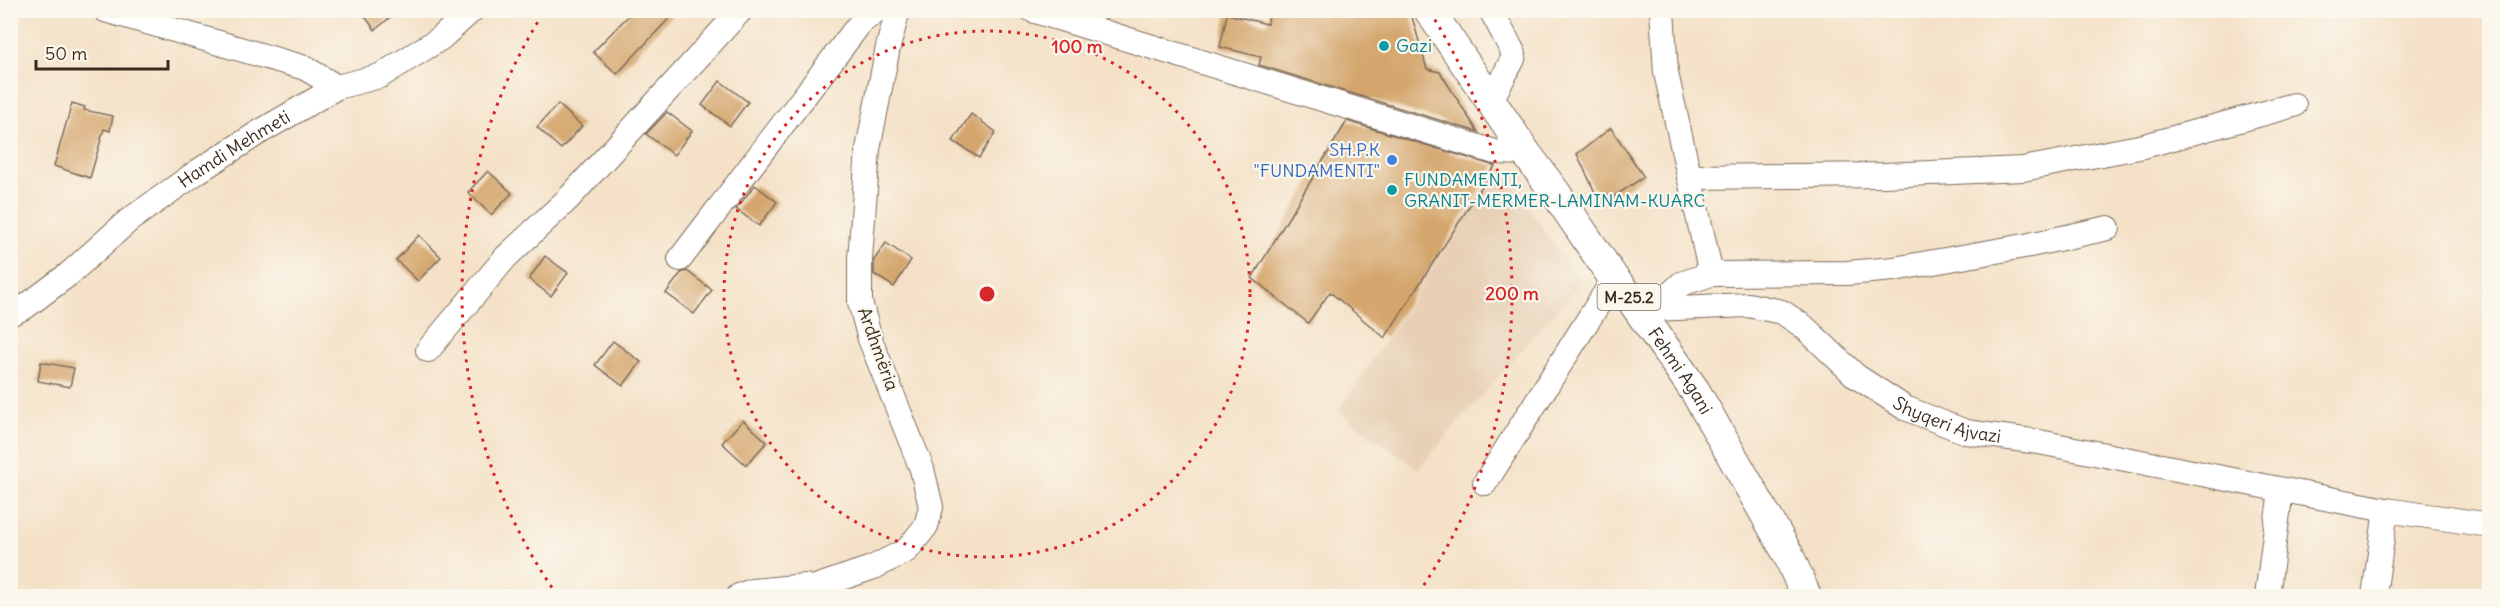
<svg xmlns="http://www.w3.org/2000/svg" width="2500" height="607" font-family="Delius,sans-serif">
  <rect width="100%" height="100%" fill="#fbf7ec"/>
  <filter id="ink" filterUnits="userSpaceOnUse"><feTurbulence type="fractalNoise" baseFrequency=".0167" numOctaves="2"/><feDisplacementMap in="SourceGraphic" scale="12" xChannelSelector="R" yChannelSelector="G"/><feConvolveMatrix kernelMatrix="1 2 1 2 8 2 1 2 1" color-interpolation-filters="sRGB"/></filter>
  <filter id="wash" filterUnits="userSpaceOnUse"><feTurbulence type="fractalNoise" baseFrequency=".008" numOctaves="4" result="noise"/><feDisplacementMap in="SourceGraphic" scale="24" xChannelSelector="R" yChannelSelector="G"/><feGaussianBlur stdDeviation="1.35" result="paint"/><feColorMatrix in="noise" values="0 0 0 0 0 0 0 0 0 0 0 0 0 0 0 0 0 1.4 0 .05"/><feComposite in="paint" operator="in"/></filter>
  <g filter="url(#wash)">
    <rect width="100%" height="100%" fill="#f4e1c7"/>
    <path fill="#e7d0b5" d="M1499,164l81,119 -162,186 -80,-58 49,-72z"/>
    <g id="blocks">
      <path fill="#d4a66d" d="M360,10h39l-24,20z
        M634,10h43l-60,64 -24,-22z
        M1271,10h139l17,59 13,3 38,60 -219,-67 2,-8 -41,-10 7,-33 40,10z
        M720,81l28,21 -18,24 -28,-21z
        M72,103l13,4 -1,3 29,6 -3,15 -6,-2 -14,49 -36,-12z
        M558,104l24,22 -21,23 -24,-22z
        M667,112l25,19 -18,24 -28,-21z
        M971,114l25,18 -17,26 -26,-17z
        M1347,121l148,45 -110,172 -55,-46 -22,31 -56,-45z
        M1611,128l33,49 -43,28 -24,-51z
        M488,171l24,22 -21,22 -23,-23z
        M755,185l22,17 -18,24 -23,-17z
        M419,235l22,22 -23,24 -22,-21z
        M886,243l25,17 -17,27 -20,-13v-14z
        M545,256l23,17 -17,23 -22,-17z
        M687,271l25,19 -18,24 -28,-21 15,-20z
        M613,341l28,21 -18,24 -28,-21z
        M41,362l33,6 -4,19 -32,-6z
        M743,420l24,22 -21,23 -24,-22z"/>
    </g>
  </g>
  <g filter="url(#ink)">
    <use href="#blocks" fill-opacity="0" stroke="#7c6a59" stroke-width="1.5"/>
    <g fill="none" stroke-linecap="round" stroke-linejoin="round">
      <g stroke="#7c6a59" stroke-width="26">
        <g id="minor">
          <path d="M105,10l200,58 32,19"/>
          <path d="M1032,10l463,142 31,1"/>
          <path d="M1491,10l23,44 -1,5 -22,41"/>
          <path d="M1662,10l4,63 45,201"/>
          <path d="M1689,177l195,-2 139,-6 121,-23 150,-41"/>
          <path d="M680,259l181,-237 16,-12"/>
          <path d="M1654,309l27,-25 30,-10 136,-1 47,-4 136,-24 78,-17"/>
          <path id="s1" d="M10,314l15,-7 44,-33 59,-53 69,-49 61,-39 79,-46 43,-11 61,-38 31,-28"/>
          <path id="s2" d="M1641,315l13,-6 94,-4 34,7 21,14 53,50 49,32 61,24 73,10 347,68 104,15"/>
          <path d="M428,350l78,-93 62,-58 173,-189"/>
          <path d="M1485,483l129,-204"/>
          <path d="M739,596l13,-5 53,-5"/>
          <path d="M789,596l85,-29 33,-17 19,-24 5,-19 -9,-38 -52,-130 -10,-37v-43l8,-110 20,-102 10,-37"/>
          <path d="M2267,596l14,-106"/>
          <path d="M2374,596l12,-86"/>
        </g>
      </g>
      <g stroke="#7c6a59" stroke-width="32">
        <g id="major">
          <path id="s3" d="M1429,10l97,143 29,39 59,87 19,23 62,89 93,163 18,42"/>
        </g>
      </g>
      <use href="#minor" stroke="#fff" stroke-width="24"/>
      <use href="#major" stroke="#fff" stroke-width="30"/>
    </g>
  </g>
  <g fill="none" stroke="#d62828" stroke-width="3" stroke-dasharray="3 6">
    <circle cx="987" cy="294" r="263"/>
    <path d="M557 595A525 525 0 0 1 544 12M1430 12A525 525 0 0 1 1417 595"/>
  </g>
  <g fill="#0f9aa8" stroke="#fbf7ec" stroke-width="2">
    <circle cx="1384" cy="46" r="6"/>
    <circle cx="1392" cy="190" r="6"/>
  </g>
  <circle fill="#3f7fe0" stroke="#fbf7ec" stroke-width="2" cx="1392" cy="160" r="6"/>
  <g text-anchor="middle" stroke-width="4.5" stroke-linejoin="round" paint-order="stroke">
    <rect fill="#fbf7ec" stroke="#75685c" stroke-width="1.5" x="1597.5" y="284" width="63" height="26" rx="4.5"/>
    <g font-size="16" font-weight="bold" fill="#3b2a1e">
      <text x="1629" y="303">M-25.2</text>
    </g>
    <g font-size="18" fill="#0d838f" stroke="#fbf7ec" text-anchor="start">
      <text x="1396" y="52">Gazi</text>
      <text x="1404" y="186">FUNDAMENTI,<tspan x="1404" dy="21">GRANIT-MERMER-LAMINAM-KUARC</tspan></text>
    </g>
    <g font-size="18" fill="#3b2a1e" stroke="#fbf7ec">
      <text dy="6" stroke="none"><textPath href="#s1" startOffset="279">Hamdi Mehmeti</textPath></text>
      <text transform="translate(878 349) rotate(70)" y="6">Ardhmëria</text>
      <text dy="6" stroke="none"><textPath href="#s3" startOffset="440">Fehmi Agani</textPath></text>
      <text dy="6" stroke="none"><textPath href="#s2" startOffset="344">Shyqeri Ajvazi</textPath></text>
    </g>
    <g font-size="18" fill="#366cbe" stroke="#fbf7ec" text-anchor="end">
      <text x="1380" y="156">SH.P.K<tspan x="1380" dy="21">"FUNDAMENTI"</tspan></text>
    </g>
  </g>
  <circle cx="987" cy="294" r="9" fill="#d62828" stroke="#fbf7ec" stroke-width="3"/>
  <g font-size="18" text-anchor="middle" font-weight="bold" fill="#d62828" stroke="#fbf7ec" stroke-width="4.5" stroke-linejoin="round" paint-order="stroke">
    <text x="1077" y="53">100 m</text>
    <text x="1512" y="300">200 m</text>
  </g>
  <rect width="2500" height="607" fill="none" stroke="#fbf7ec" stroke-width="36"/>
  <path d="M36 60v9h132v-9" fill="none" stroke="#3b2a1e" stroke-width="3"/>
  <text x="45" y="60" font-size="18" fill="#3b2a1e" stroke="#fbf7ec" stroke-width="4.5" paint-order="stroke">50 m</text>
</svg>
